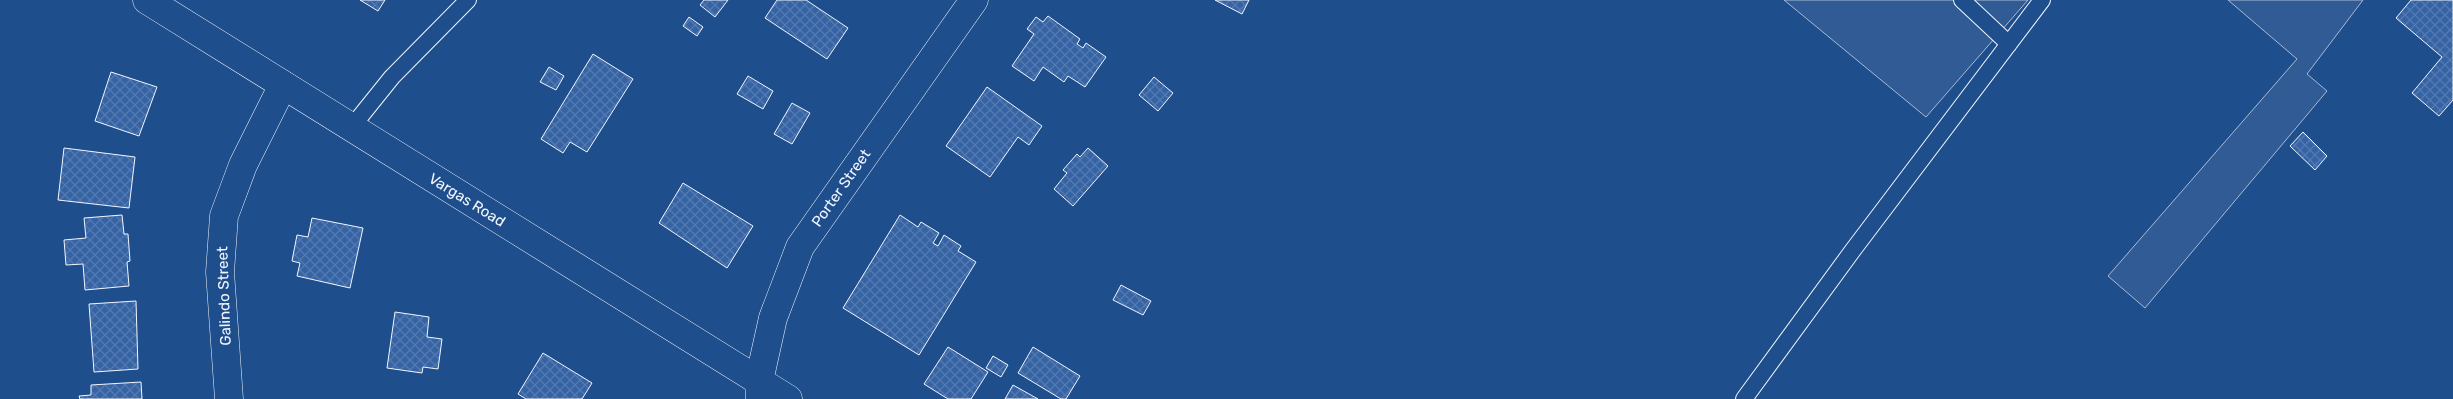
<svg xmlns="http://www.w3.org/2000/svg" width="2453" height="399" font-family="Rubik,sans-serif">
  <defs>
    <pattern id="building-cross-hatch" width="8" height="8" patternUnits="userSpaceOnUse" patternTransform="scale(1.25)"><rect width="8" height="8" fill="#3563a3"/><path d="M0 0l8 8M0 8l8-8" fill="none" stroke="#537ab1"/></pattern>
  </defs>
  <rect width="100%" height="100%" fill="#1f4e8c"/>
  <path fill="#305b95" stroke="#a8bbd7" d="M1784,0h244l-102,117z
    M2228,0h135l-56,74 20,17 -182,217 -37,-32 189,-217z"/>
  <path fill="url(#building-cross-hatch)" stroke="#f2f6ff" d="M360,0h25l-7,11z
    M704,0h24l-13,17 -15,-12z
    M777,0h29l42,28 -21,31 -62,-41z
    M1215,0h34l-7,14z
    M2411,0h42v100l-14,16 -27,-23 30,-36 -46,-39z
    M1048,16l32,23 -3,5 6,4 3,-5 20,14 -21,30 -17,-11 -4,6 -21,-15 -9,14 -22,-15 22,-32 -7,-5 9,-12 7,5z
    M689,17l14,10 -6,9 -14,-10z
    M593,54l40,25 -46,73 -17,-10 -7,11 -22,-14z
    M549,67l15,9 -8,14 -16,-8z
    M111,72l46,15 -18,49 -44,-15z
    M748,76l25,15 -10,18 -26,-15z
    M1154,77l19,16 -15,18 -19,-16z
    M987,87l55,39 -13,19 -11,-8 -28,40 -44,-31z
    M792,103l18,10 -18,31 -18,-10z
    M2303,132l24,24 -12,14 -25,-24z
    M64,148l71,9 -6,51 -71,-8z
    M1088,148l20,18 -35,40 -19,-17 13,-16 -4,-3 14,-16 3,3z
    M683,183l70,43 -26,42 -68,-45z
    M122,215l2,19h4l2,27 -3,1 2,24 -44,4 -2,-26 -17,1 -2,-25 22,-2 -2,-20z
    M900,215l18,12 3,-5 18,11 -6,10 5,3 6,-11 17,11 -3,5 18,11 -57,93 -76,-47z
    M312,218l51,10 -13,60 -53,-12 3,-13 -8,-2 5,-26 11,2z
    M1121,285l30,16 -8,14 -30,-15z
    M136,301l2,68 -44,3 -5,-68z
    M395,312l34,5 -2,20 15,2 -4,30 -15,-2 -1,6 -35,-5z
    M948,347l40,25 -17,27h-23l-24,-15z
    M1033,347l47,29 -14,23h-5l-43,-26z
    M543,353l49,30 -10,16h-56l-8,-5z
    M993,356l15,9 -7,12 -15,-9z
    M141,382l1,17h-62l-1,-3 12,-1v-10z
    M1013,385l25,14h-33z"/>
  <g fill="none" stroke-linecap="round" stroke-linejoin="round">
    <g stroke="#f2f6ff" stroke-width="18">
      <path id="lane" d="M1962,0l47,44
        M351,128l41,-51 76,-77
        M1744,399l109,-149 189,-250"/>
    </g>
    <g stroke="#f2f6ff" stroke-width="29">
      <path id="street" d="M229,399l-9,-127 4,-56 19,-51 40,-80
        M760,399l-1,-18 14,-63 27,-71 174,-247"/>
    </g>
    <g stroke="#f2f6ff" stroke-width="29">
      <path id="secondary" d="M147,0l641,399"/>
    </g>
    <use href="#lane" stroke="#1f4e8c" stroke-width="16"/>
    <use href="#street" stroke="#1f4e8c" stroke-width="28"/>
    <use href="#secondary" stroke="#1f4e8c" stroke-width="28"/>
  </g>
  <g text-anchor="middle" stroke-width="4" stroke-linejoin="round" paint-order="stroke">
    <g font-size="15" fill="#f2f6ff" stroke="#1f4e8c">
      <text transform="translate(841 188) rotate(-55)" y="5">Porter Street</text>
      <text transform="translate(467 200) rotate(32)" y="5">Vargas Road</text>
      <text transform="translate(224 296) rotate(-92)" y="5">Galindo Street</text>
    </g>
  </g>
</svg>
